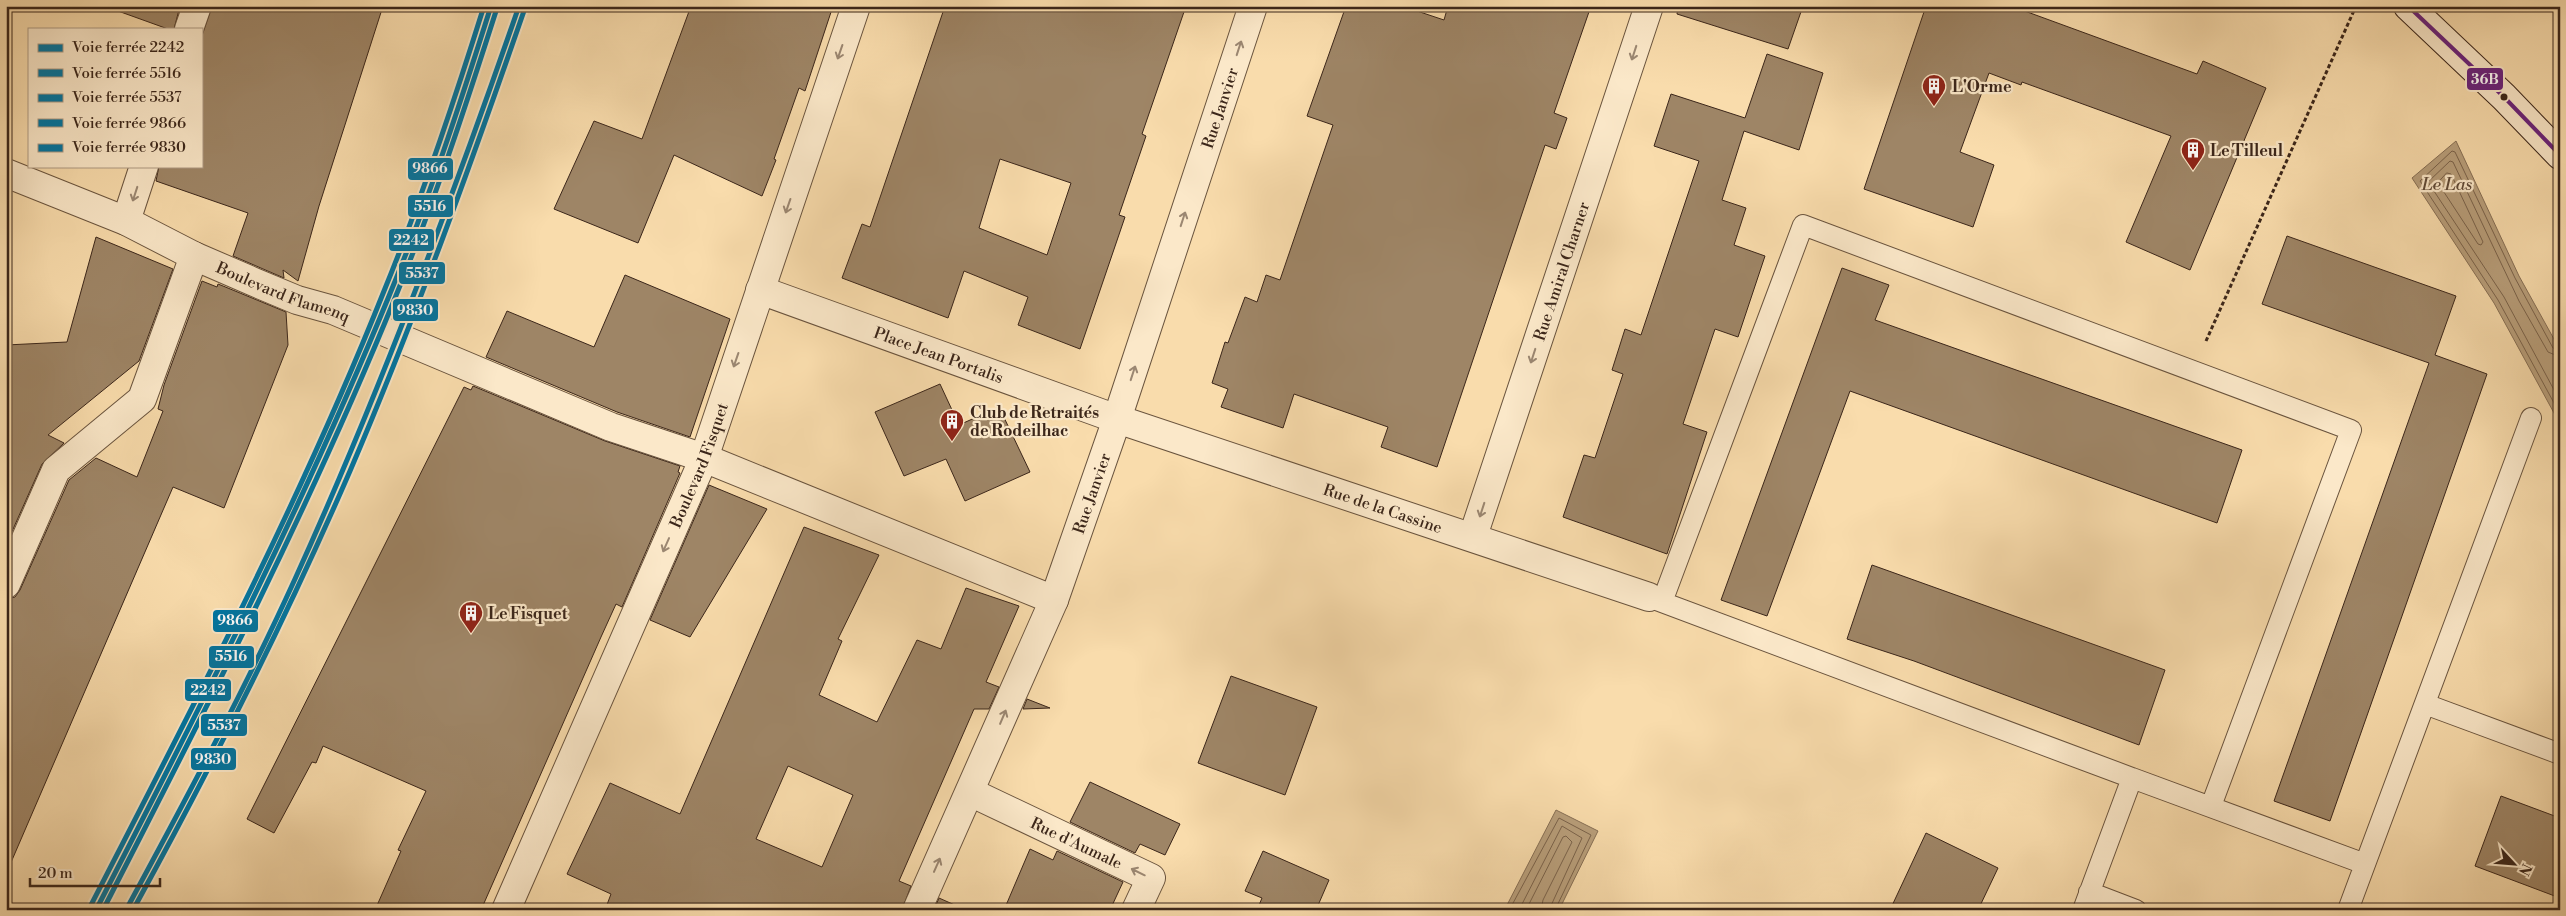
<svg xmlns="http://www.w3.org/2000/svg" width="2566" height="916" font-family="'Libre Bodoni',serif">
  <rect width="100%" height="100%" fill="#f9dcac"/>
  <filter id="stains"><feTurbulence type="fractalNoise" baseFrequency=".004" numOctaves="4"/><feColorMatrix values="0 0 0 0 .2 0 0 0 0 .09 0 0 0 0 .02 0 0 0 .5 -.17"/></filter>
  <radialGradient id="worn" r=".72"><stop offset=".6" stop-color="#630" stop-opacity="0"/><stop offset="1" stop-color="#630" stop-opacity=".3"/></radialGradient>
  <path fill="#b89e7a" stroke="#866e54" d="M2456,141l63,135 41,74v74l-66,-121 -82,-125z
    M1556,810l42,21 -39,79h-47l-6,-3z"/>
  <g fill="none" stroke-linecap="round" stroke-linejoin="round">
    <path stroke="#7a624a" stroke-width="1" d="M2447,173l4,1 32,68 -2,3 -3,-1 -40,-61z
      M2560,351l-7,-3 -38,-70 -60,-126 -3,-1 -32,30 78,119 62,114
      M2560,357l-12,-5 -29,-51 -66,-139 -3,-1 -22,21 76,115 56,104
      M1512,910v-5l47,-87 32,17 -36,75
      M1519,910l43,-84 20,12 -33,72
      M1526,910l37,-73 3,-1 6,6 -29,58 -2,10"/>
  </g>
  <path fill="#9e8566" stroke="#3b261a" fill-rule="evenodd" d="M119,6h61l-6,23h-6l-50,-18z
    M212,6h171l-64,200 -21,75 -15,-11 1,8 -51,-22 15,-43 -92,-32 3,-15h42v-128z
    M691,6h142l-28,85 -6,-3 -25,71 2,1 -14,36 -88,-41 -36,88 -84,-34 40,-88 48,18z
    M945,6h241l-44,128 4,2 -27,79 6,2 -45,132 -62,-24 10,-28 -64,-26 -16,47 -106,-40 20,-54 8,3zM1000,159l71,24 -24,72 -68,-27z
    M1346,6h56l42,14 4,-14h143l-37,107 13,5 -11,31 -11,-4 -108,322 -56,-20 7,-20 -94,-33 -11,34 -62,-21 7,-18 -16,-6 13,-41 3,1 17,-46 12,5 9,-27 14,5 53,-155 -26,-9z
    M1678,6h125l-15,43 -111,-35z
    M1926,6h85l186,68 6,-13 63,27 -76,182 -64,-28 45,-106 -149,-54 -1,3 -32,-12 -29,79 34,13 -21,62 -109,-38z
    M1767,54l56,19 -24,77 -55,-19 -22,69 24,8 -12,37 31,11 -27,81 -23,-8 -32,95 24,8 -40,122 -104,-37 21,-62 11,3 28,-84 -11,-4 13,-41 16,6 58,-174 -45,-15 17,-52 74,24z
    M2287,236l169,60 -21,59 52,19 -157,447 -56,-20 155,-438 -167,-59z
    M96,237l77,32 -34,92 -91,74 16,8 -22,21 -36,81v-200l61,-3z
    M1842,268l47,17 -14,35 367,130 -25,73 -367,-132 -83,225 -46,-16z
    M625,275l105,44 -40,118 -73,-25 -131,-55 21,-46 87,36z
    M202,281l15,6 1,-3 5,2 63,26 2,33 -64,163 -51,-21 -167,387v-275l9,-2 5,-7 49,-110 27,-22 41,19 26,-66 -5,-2 6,-24z
    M940,384l19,41 40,-18 31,65 -65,29 -19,-42 -42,17 -29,-64z
    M473,386l132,55 75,25 -2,6 2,1 -58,134 -6,-3 -15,33 -120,273h-106l26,-59 -3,-1 28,-59 -103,-45 -7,17 -4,-1 -38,71 -27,-14 217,-432 7,3z
    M709,485l58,24 -77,128 -40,-17z
    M804,527l75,28 -41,84 4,2 -23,54 58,27 40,-82 24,9 25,-61 53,18 -33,76 13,5 -10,22h-15l-75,172 12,5 -9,24h-297l6,-16 -44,-20 43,-91 70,31zM788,766l65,29 -31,72 -66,-28z
    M1872,565l293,105 -26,75 -225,-84 -67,-22z
    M1231,676l86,31 -32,88 -87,-32z
    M1027,699l23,9 -27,1z
    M1090,782l90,42 -15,31 -25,-11 -5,9 -65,-31z
    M2501,796l59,22v80l-85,-32z
    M1926,833l72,35 -20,42h-88z
    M1030,849l23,11 4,-9 66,31 -13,28h-106z
    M1263,851l66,29 -13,30h-59l5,-12 -17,-7z
    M939,898l27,12h-32z"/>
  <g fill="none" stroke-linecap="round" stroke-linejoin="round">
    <g stroke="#6a543e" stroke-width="22">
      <path id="lane" d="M1651,598l481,180 -49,132
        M1662,602l141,-377 548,205 -140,376
        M2425,704l135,50
        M2132,778l233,86
        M2089,892l47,18
        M2348,910l183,-492"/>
    </g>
    <g stroke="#6a543e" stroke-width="30">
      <g id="street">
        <path d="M189,29l8,-23"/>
        <path id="s1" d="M6,173l120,48 68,35 60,26 43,18 36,10 278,117 93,31 350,142"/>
        <path d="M126,221l18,-55"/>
        <path id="s2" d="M760,290l357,129 532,178"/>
        <path id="s3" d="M1473,536l176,-530"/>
        <path d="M6,584l50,-114 86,-71 52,-143"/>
        <path id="s4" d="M970,792l181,86 -15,32"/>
        <path id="s5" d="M506,910l198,-452 152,-452"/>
        <path id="s6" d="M917,910l137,-310 63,-181 136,-413"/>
      </g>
    </g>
    <g stroke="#3b261a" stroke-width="30">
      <path id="secondary" d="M2408,6l96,91 56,58"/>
    </g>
    <path stroke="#3b261a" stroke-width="3" stroke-dasharray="4 2.5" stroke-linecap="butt" d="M2206,341l150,-335"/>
    <use href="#lane" stroke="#fbe8c9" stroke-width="20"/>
    <use href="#street" stroke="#fbe8c9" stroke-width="28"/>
    <use href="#secondary" stroke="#fbe8c9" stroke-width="28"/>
    <g stroke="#fbe8c9" stroke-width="8">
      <path id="bus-1" d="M2408,6l96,91 56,58"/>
    </g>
    <use href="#bus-1" stroke="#69227b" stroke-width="4"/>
    <g stroke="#fbe8c9" stroke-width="9">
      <path id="rail-1" d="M96,910c104,-202 207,-404 293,-614 39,-94 71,-192 102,-290"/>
    </g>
    <g stroke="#fbe8c9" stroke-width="9">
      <path id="rail-2" d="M103,910c103,-201 207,-403 292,-612 39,-95 71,-193 102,-290"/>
    </g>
    <g stroke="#fbe8c9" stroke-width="9">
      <path id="rail-3" d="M126,910c59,-109 118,-219 169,-331 85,-187 157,-379 224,-573"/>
    </g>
    <g stroke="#fbe8c9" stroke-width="9">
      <path id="rail-4" d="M90,907c104,-202 210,-405 294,-616 38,-93 70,-189 100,-285"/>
    </g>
    <g stroke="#fbe8c9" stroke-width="9">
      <path id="rail-5" d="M133,910c79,-144 152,-289 217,-439 65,-152 121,-307 175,-463"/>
    </g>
    <use href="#rail-1" stroke="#0075a1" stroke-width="5"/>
    <use href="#rail-2" stroke="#0075a1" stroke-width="5"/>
    <use href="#rail-3" stroke="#0075a1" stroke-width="5"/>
    <use href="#rail-4" stroke="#0075a1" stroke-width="5"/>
    <use href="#rail-5" stroke="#0075a1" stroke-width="5"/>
  </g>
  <defs><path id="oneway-shaft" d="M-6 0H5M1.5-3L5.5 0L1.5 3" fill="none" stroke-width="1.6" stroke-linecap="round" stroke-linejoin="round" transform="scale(1.25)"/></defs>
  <g stroke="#9b8772">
    <use href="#oneway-shaft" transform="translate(1239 48) rotate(-72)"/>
    <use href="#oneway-shaft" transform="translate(840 52) rotate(109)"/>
    <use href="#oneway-shaft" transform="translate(1634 53) rotate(108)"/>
    <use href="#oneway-shaft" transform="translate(135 194) rotate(108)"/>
    <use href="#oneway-shaft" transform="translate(788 206) rotate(109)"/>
    <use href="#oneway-shaft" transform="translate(1183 219) rotate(-72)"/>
    <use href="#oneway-shaft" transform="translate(1533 356) rotate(108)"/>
    <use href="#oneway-shaft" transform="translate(736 360) rotate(109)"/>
    <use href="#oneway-shaft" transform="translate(1133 373) rotate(-72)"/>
    <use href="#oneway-shaft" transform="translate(1482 510) rotate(108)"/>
    <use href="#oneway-shaft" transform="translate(666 545) rotate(114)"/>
    <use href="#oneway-shaft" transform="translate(1003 717) rotate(-67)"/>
    <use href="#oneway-shaft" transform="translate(937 865) rotate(-66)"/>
    <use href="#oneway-shaft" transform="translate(1138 872) rotate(-154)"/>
  </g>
  <defs>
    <g id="building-pin" transform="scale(1.25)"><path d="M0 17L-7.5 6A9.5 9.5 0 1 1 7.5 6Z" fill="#8f2418" stroke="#fbe8c9"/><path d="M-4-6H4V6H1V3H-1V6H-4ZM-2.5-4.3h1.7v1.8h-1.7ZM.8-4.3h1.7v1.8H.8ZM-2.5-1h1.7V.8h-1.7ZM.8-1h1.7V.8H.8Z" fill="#fff"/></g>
  </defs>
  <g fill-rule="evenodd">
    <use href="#building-pin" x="1934" y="86"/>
    <use href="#building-pin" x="2193" y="150"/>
    <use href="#building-pin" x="952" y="421"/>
    <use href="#building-pin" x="471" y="613"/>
  </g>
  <circle fill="#3b261a" stroke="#fbe8c9" stroke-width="2" cx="2504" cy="97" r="4.5"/>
  <g text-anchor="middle" stroke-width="4.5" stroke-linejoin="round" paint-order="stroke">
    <g font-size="16" font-weight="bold" fill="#3b261a" stroke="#fbe8c9" text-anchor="start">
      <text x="1952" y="92">L'Orme</text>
      <text x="2210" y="156">Le Tilleul</text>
      <text x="970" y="418">Club de Retraités<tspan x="970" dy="18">de Rodeilhac</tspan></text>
      <text x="488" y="619">Le Fisquet</text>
    </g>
    <g font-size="16" fill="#3b261a" stroke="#fbe8c9">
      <text dy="6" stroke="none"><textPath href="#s6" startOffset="858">Rue Janvier</textPath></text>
      <text dy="6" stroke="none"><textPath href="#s3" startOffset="279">Rue Amiral Charner</textPath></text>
      <text dy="6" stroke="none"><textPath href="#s1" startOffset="302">Boulevard Flamenq</textPath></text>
      <text dy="6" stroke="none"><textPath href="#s2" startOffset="190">Place Jean Portalis</textPath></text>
      <text dy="6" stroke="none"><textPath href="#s5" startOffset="485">Boulevard Fisquet</textPath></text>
      <text dy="6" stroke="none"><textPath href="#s6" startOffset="452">Rue Janvier</textPath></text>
      <text dy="6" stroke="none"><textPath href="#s2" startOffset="660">Rue de la Cassine</textPath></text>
      <text dy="6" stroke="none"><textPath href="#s4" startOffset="118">Rue d'Aumale</textPath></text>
    </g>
    <g font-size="18" font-style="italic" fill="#604a37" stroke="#fbe8c9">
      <text x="2447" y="190">Le Las</text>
    </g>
  </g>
  <g stroke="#fbe8c9" stroke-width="2">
    <rect x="2466" y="67" width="38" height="24" rx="5" fill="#69227b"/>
    <rect x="407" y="157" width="47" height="24" rx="5" fill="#0075a1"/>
    <rect x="407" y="194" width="47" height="24" rx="5" fill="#0075a1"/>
    <rect x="388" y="228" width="47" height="24" rx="5" fill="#0075a1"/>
    <rect x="398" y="261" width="48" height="24" rx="5" fill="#0075a1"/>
    <rect x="392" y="298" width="47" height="24" rx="5" fill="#0075a1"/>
    <rect x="212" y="609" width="47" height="24" rx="5" fill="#0075a1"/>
    <rect x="208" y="645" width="47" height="24" rx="5" fill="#0075a1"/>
    <rect x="184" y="678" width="48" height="24" rx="5" fill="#0075a1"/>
    <rect x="200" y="713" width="48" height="24" rx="5" fill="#0075a1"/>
    <rect x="190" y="747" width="47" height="24" rx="5" fill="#0075a1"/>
  </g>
  <g font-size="14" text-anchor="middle" font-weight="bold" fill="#fff">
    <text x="2485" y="84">36B</text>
    <text x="430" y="173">9866</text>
    <text x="430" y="211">5516</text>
    <text x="411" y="245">2242</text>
    <text x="422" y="278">5537</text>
    <text x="415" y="315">9830</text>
    <text x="235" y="625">9866</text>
    <text x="231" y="661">5516</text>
    <text x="208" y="695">2242</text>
    <text x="224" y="730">5537</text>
    <text x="213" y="764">9830</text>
  </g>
  <rect width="2566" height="916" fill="none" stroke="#f9dcac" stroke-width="25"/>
  <rect x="8" y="8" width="2551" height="901" fill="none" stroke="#3b261a" stroke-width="2.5"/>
  <rect x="12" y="12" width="2541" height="891" fill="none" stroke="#3b261a"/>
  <rect x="28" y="28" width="175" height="140" fill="#fbe8c9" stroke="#ae9a83"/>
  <rect x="38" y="44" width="25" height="8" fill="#0075a1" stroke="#ae9a83"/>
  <text x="72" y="52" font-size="15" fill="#3b261a">Voie ferrée 2242</text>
  <rect x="38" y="69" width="25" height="8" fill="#0075a1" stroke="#ae9a83"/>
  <text x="72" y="78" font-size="15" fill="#3b261a">Voie ferrée 5516</text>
  <rect x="38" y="94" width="25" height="8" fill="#0075a1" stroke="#ae9a83"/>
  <text x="72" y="102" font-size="15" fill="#3b261a">Voie ferrée 5537</text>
  <rect x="38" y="119" width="25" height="8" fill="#0075a1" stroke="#ae9a83"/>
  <text x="72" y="128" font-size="15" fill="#3b261a">Voie ferrée 9866</text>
  <rect x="38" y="144" width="25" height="8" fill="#0075a1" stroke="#ae9a83"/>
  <text x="72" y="152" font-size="15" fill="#3b261a">Voie ferrée 9830</text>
  <g transform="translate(2514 864) rotate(116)" stroke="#fbe8c9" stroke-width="4" paint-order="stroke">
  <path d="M0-4L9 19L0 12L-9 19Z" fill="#3b261a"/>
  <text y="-8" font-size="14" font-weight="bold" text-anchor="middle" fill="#3b261a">N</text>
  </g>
  <path d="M30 878v8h130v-8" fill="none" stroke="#3b261a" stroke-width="2.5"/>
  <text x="38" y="878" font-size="15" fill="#3b261a" stroke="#fbe8c9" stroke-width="4" paint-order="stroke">20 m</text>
  <rect width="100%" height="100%" filter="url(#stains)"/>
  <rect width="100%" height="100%" fill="url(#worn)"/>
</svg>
